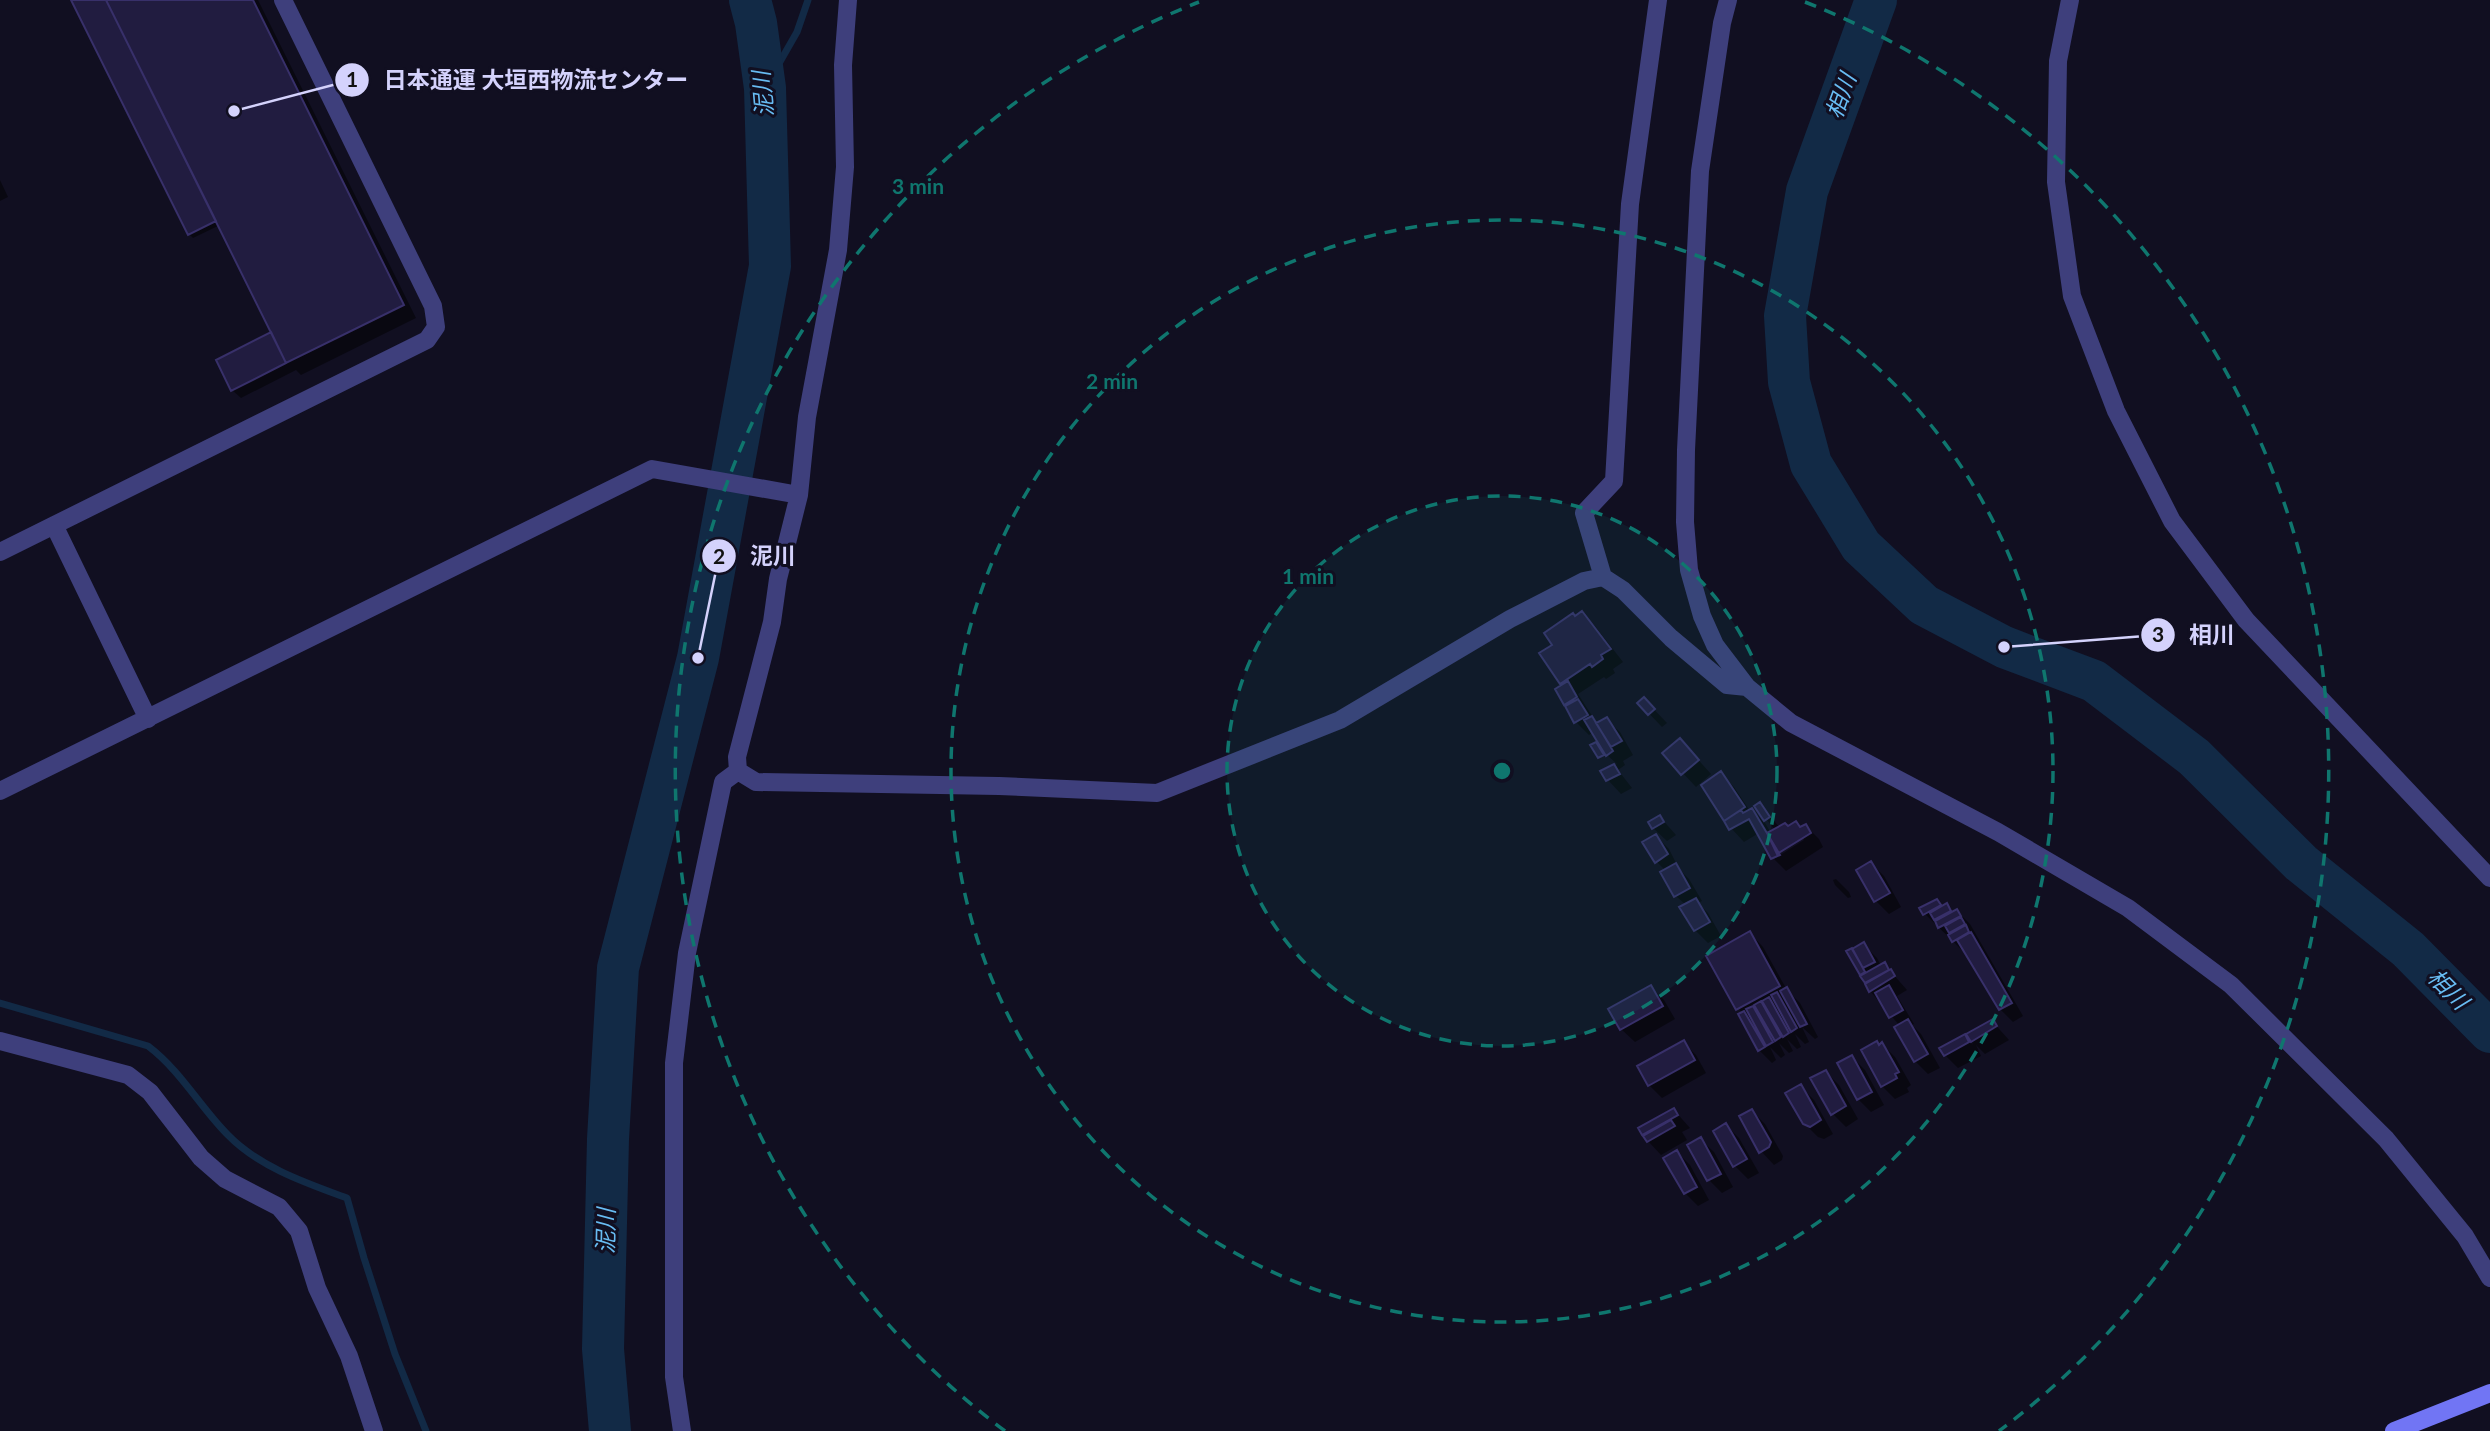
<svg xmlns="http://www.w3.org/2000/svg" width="2490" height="1431" font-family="Lato,'Noto Sans JP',sans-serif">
  <rect width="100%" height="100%" fill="#110f21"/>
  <path fill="#0007" d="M73,0h185l158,318 -115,57 -5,-5 -55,28 -9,-8 42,-57 -54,-108 -27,13 -4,-4z
    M0,180l8,17 -8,4z
    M1582,613l13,13 28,36 -10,7 2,4 -9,6 -2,-2 -26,17 18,28 2,2 8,-5 14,13 13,23 -10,6 2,4 -7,5 14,18 -11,6 -13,-14 -5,-9 14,-7 -10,-9 -13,-23 -5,3 -13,-13 -10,-18 -2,-18 -3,-3 -7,-37 21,-28z
    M1644,699l23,24 -5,4 -23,-24z
    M1665,754h28l18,20 -15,13z
    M1721,774l13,13 16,24 2,-1 13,13 6,10 4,-3 -19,-24 4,-2 20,24h7l9,-5 6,6 4,-3 13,13 4,8 -37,24 -12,-12 30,-19 -2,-3 -43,-4 -15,9 -13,-14 -28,-43z
    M1660,817l16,18 -9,6 -14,-13z
    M1656,836l13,13 10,20 10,10 13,22 -4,2 10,10 13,23 -13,7 -13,-13 -9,-25 -10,-9 -10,-25 -10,-10z
    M1871,863l13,13 17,31 -12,7 -13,-13z
    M1836,879l13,13 2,5 -3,1 -13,-13 -2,-5z
    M1937,901l6,6 4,-2 7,8 3,-2 13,13 53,92 -10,6 -13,-13 -34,-55 -41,-40 -3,-5z
    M1750,933l13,14 24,43 13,13 18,34 -3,2 -13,-12 7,15 -4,2 -10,-10 6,13 -4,2 -10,-10 6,12 -4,2 -10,-10 6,12 -4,3 -11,-11 6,13 -4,3 -13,-13 -17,-36 -33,-58z
    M1864,945l13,13 4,8 4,-1 22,25 -10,6 17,28 -2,1 9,9 19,34 -12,6 -13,-13 -19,-33 4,-2 -30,-35 -21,-39z
    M1651,987l13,13 11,19 -40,23 -14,-13z
    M1992,1021l17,19 -24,14 -9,-9 5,11 -23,12 -13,-13 20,-19 8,9 -4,-10z
    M1683,1042l13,13 10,18 -44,25 -13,-13z
    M1882,1044l13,13 16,28 -4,3 2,4 -14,7 -13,-13 -3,-40z
    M1852,1057l13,13 19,35 -13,7 -13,-13z
    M1826,1072l13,13 19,34 -12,8 -14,-14z
    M1801,1087l13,13 19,34 -9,5 -6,-2 -14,-14z
    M1674,1110l16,18 -8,4 5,8 -26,15 -13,-14 -7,-13z
    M1752,1111l13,13 18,32 -1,4 -8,5 -13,-14z
    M1726,1125l13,13 20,35 -11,6 -13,-13 -20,-35z
    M1700,1139l14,13 19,35 -11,6 -13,-13 -20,-35z
    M1677,1152l13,13 19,35 -11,6 -13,-13z"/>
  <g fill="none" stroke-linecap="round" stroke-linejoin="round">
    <path stroke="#122a46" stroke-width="7" d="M765,88l32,-56 11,-32
      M0,1003l148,43c33,25 52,61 80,89 31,32 78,48 119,63l17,60 31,96 31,77"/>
    <path stroke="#122a46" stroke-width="42" d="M1876,0l-69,191 -22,125 4,66 22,82 50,82 63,59 80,42 90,34 100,76 107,106 107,86 82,83
      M610,1431l-7,-82 5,-210 10,-171 80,-310 72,-392 -5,-178 -9,-65 -6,-23"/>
  </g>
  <path fill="#211c40" stroke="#38306a" stroke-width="2" d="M71,0h35l110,221 -28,14z
    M106,0h147l151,305 -118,58z
    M271,332l15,31 -55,28 -15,-31z
    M1582,611l29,38 -10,6 2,4 -11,8 -2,-3 -30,20 -21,-31 13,-8 -8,-12 29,-20 2,3z
    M1568,681l9,16 -13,8 -9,-16z
    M1644,697l11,12 -7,6 -11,-12z
    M1578,699l10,16 -14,8 -9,-17z
    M1592,716l21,35 -7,5 -22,-36z
    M1607,717l15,24 -11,6 -15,-24z
    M1680,738l19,22 -18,15 -19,-22z
    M1596,742l8,13 -6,3 -8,-13z
    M1614,764l6,10 -14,7 -6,-10z
    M1721,771l24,36 -21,14 -23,-36z
    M1760,802l10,15 -6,4 -10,-15z
    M1752,808l28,47 -9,4 -22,-40 -20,11 -5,-9 17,-11 2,3z
    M1660,815l4,7 -12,7 -4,-7z
    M1796,821l4,6 6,-3 5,9 -34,21 -10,-21 18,-10 3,3z
    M1656,834l12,20 -13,9 -13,-21z
    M1871,861l19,32 -16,9 -18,-32z
    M1676,863l14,25 -16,9 -14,-25z
    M1696,898l14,24 -16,9 -15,-24z
    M1937,899l4,6 -18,10 -4,-7z
    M1947,903l4,8 -17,9 -4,-7z
    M1957,909l4,7 -23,12 -3,-7z
    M1961,917l4,7 -16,9 -4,-7z
    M1966,925l3,7 -17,10 -4,-7z
    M1750,931l30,55 -44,24 -30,-54z
    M1971,932l41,71 -13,7 -42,-70z
    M1864,942l11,20 -12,6 -11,-19z
    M1852,948l13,24 -5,3 -14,-24z
    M1885,962l4,8 -24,13 -5,-7z
    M1891,969l4,7 -26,16 -4,-8z
    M1651,985l12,21 -43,24 -12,-21z
    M1889,985l14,25 -14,8 -14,-25z
    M1787,987l20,37 -7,3 -20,-36z
    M1777,992l20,36 -6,4 -20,-37z
    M1769,997l20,36 -6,4 -21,-36z
    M1761,1001l20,36 -6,4 -21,-36z
    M1753,1006l20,36 -7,4 -20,-37z
    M1744,1011l21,36 -7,4 -20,-37z
    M1908,1019l20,35 -14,8 -20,-35z
    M1993,1019l4,7 -26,16 -5,-8z
    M1965,1034l4,8 -25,14 -5,-8z
    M1684,1040l11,20 -47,26 -11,-20z
    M1877,1041l2,4 3,-3 17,30 -4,2 2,4 -16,9 -20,-37z
    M1852,1055l20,37 -15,8 -20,-37z
    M1826,1070l20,36 -15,9 -21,-37z
    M1801,1084l20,36 -11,7 -7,-3 -18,-31z
    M1674,1108l4,7 -36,20 -4,-7z
    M1752,1109l19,33 -2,5 -10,6 -20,-37z
    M1671,1120l4,6 -28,16 -4,-6z
    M1726,1123l21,36 -14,8 -20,-36z
    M1701,1137l20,37 -14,7 -20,-36z
    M1677,1150l20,37 -13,7 -21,-36z"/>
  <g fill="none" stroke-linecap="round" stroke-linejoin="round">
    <path stroke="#3e3f7c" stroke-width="18" d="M1658,0l-28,204 -16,277 -30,32 19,64 20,13 48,48 56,47 20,2
      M1728,0l-6,23 -22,148 -14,279 -1,72 4,48 13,46 13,29 32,42 44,36 207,109 130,76 103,77 155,154 79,97 25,42
      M2070,0l-12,61 -2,121 16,114 44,115 56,110 74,99 244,258
      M54,525l94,194
      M0,552l427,-212 9,-13 -3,-21 -150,-306
      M738,771l18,11 243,4 158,7 183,-73 170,-101 74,-38 19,-4
      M738,771l-1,-14 35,-135 6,-43 21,-84 8,-78 31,-167 7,-83 -2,-102 5,-65
      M0,791l652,-322 147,26
      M0,1041l128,34 22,17 51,66 24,21 54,28 20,24 18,57 32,68 25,75
      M682,1431l-8,-54v-314l13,-110 36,-171 15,-11"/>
    <path stroke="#7175f4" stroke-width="18" d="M2394,1431l96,-38"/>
  </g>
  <circle cx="1502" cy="771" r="275" fill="#0f766e" fill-opacity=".12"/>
  <g fill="none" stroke="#0f766e" stroke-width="3.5" stroke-dasharray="12 9">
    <circle cx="1502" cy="771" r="275"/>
    <circle cx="1502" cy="771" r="551"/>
    <path d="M1005 1431A826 826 0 0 1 1199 2M1805 2A826 826 0 0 1 1999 1431"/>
  </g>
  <g text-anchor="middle" stroke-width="6" stroke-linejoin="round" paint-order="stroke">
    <g font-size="23" font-style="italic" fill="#68bcf3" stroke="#110f21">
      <text transform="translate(763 94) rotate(-95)" y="8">泥川</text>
      <text transform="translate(1841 96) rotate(-70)" y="8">相川</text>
      <text transform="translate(2448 989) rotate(45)" y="8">相川</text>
      <text transform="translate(606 1231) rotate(-89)" y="8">泥川</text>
    </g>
  </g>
  <circle cx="1502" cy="771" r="10" fill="#0f766e" stroke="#110f21" stroke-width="3.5"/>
  <g font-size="21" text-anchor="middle" font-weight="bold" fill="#0f766e" stroke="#110f21" stroke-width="6" stroke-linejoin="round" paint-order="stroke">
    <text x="918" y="194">3 min</text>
    <text x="1112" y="389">2 min</text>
    <text x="1308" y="584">1 min</text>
  </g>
  <path fill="none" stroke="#d4d2fc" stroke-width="2.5" d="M234 111L352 80M698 658L719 556M2004 647L2158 635"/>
  <g fill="#d4d2fc" stroke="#110f21" stroke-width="2.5">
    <circle cx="234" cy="111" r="7"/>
    <circle cx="698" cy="658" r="7"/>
    <circle cx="2004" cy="647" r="7"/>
    <circle cx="352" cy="80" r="18"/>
    <circle cx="719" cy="556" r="18"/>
    <circle cx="2158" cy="635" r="18"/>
  </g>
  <g font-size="21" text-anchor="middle" font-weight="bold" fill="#111">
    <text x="352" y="87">1</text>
    <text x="719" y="564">2</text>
    <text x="2158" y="642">3</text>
  </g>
  <g font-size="23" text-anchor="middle" font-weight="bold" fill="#d4d2fc" stroke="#110f21" stroke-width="6" stroke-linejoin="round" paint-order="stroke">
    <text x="536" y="88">日本通運 大垣西物流センター</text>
    <text x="773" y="564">泥川</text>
    <text x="2212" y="643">相川</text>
  </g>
</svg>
